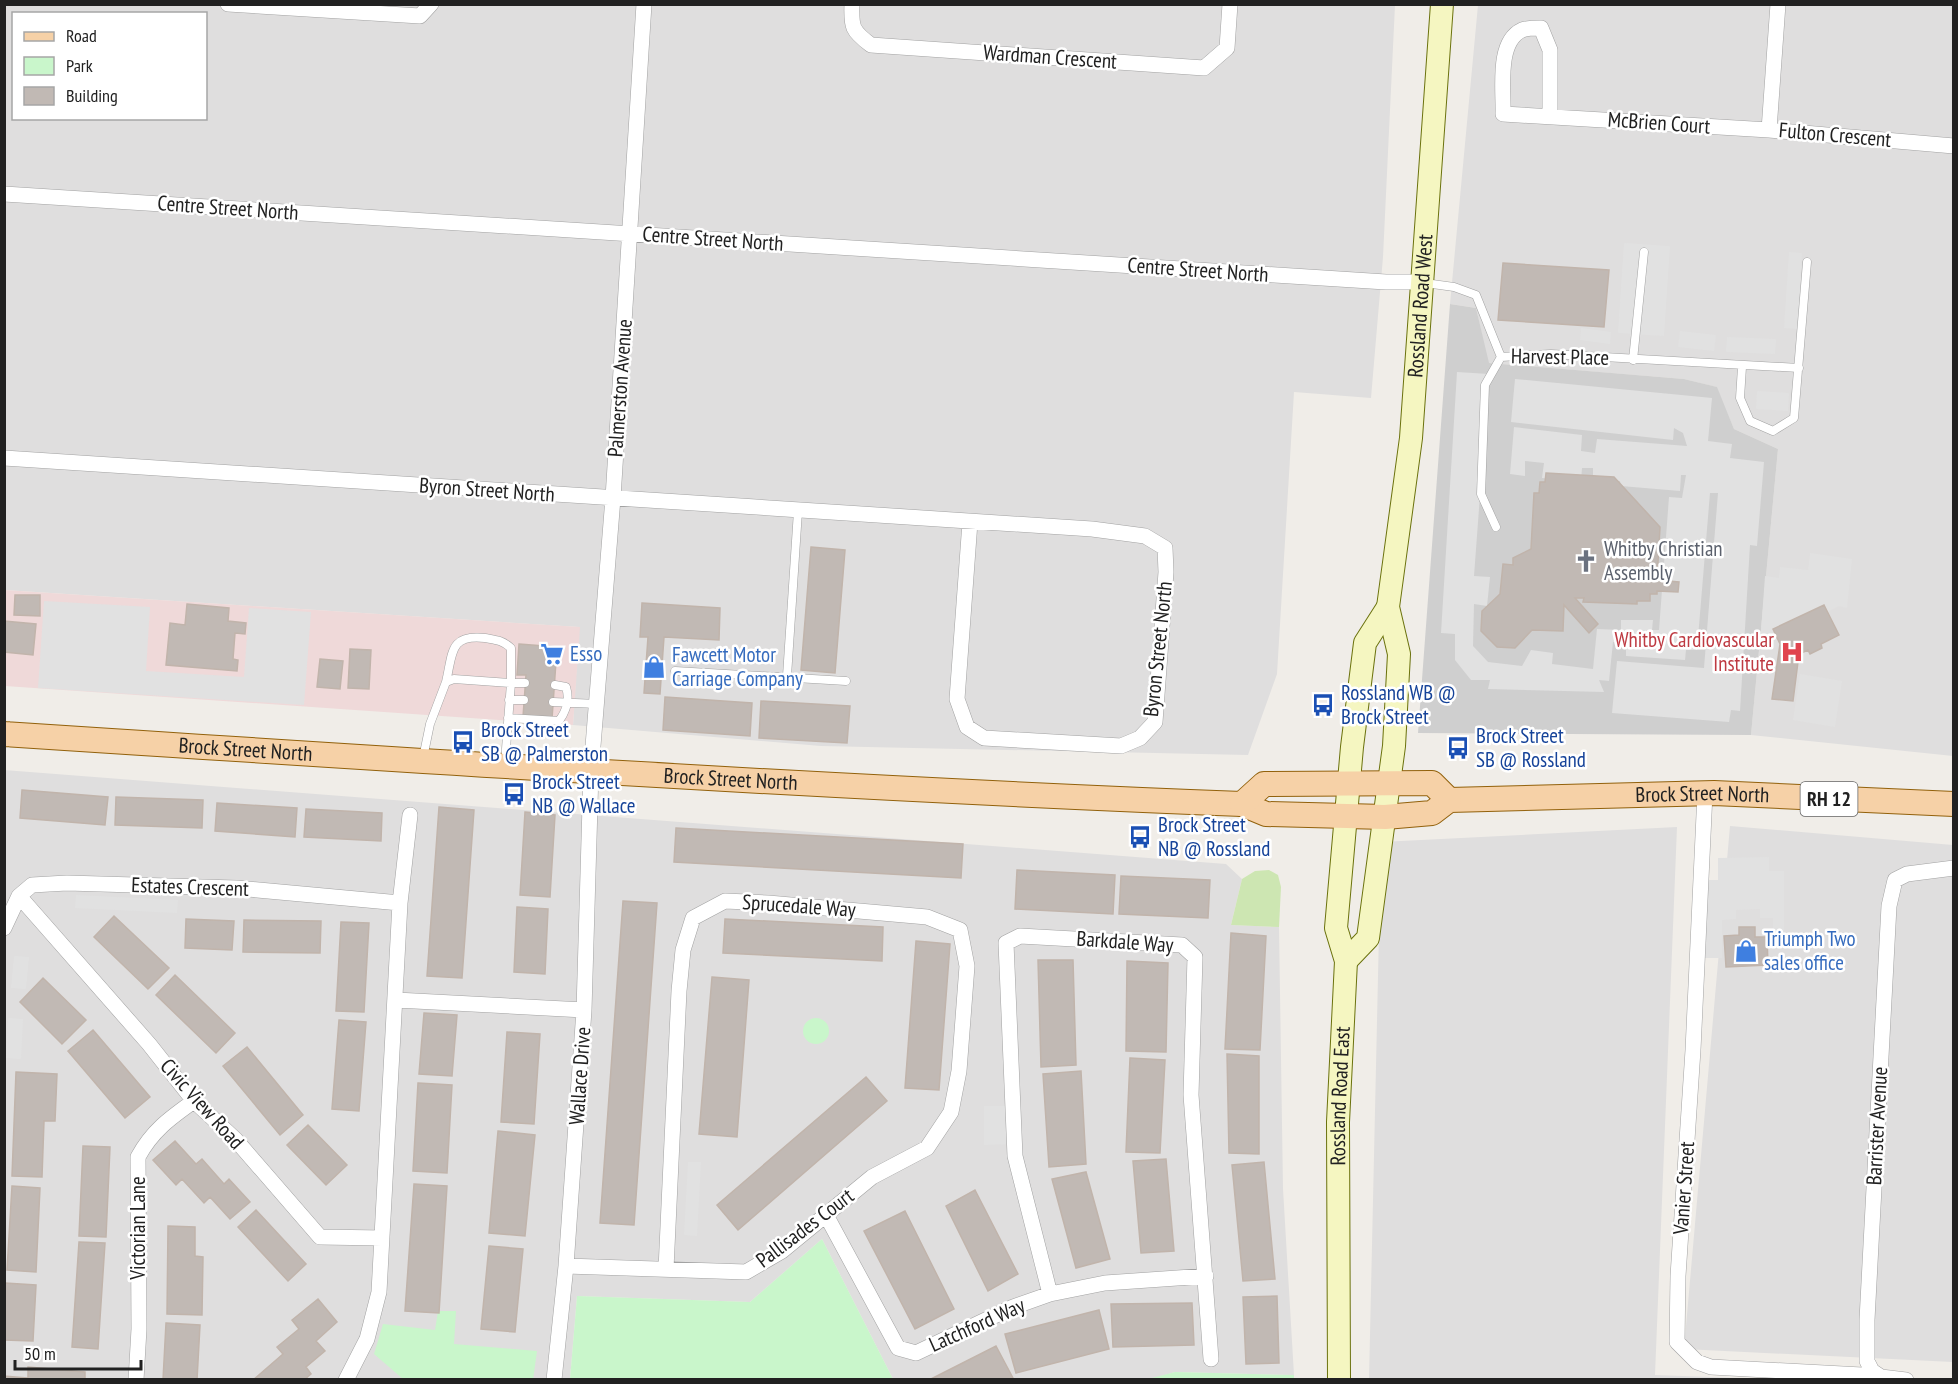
<svg xmlns="http://www.w3.org/2000/svg" width="1958" height="1384" font-family="'PT Sans Narrow',sans-serif">
  <rect width="100%" height="100%" fill="#f0ede8"/>
  <path fill="#dfdede" fill-rule="evenodd" d="M4,5h1391l-12,252 -12,141 -77,-6 -17,282 -29,81 -427,-9 -248,-21 6,-98 -574,-37zM14,14h192v104h-192z
    M1478,5h475v751l-202,-21 27,-286 -44,-20 -18,-42 -32,-8 -196,-16 -12,-55 -26,-4z
    M4,770l1222,94 16,15 -11,46 48,2 4,262 11,186 -119,-3 -27,8 -255,-1 -71,-140 -72,63 -173,-6 -7,83h-565z
    M1730,826l223,19v517l-269,-13z
    M1677,827l-22,548 109,4 -395,1 12,-538z"/>
  <path fill="#efd9d9" d="M4,590l576,37 -7,98 -568,-39z"/>
  <path fill="#cfcfcf" d="M1450,304l26,4 13,55 195,16 33,8 17,42 44,20 -27,286 -333,-2z"/>
  <path fill="#cde6b2" d="M1269,870l9,5 3,12 -2,40 -48,-2 11,-46 13,-8z"/>
  <path fill="#c9f6cb" d="M803 1031a13 13 0 1 1 26 0a13 13 0 1 1-26 0Z
    M822,1239l71,140h-323l7,-83 173,6z
    M438,1311h18l-2,33 83,7 -4,29 -130,-1 -29,-25 9,-30 52,6z
    M1175,1372l119,3v4h-146z"/>
  <path fill="#e1e1e1" d="M1624,243l46,3 -6,90 -46,-3z
    M1789,252l13,1 -4,76 -14,-1z
    M1581,328l30,4 -1,12 -30,-4z
    M1680,331l36,4 -2,16 -36,-4z
    M1727,337l49,2 -1,15 -49,-2z
    M1457,372l32,2 -15,202 16,1 -3,29 -13,-2 -1,42 15,16 34,4 9,-16 22,3 -1,11 41,5 4,-40 24,1v-10h32l-1,10h7l10,-133 13,1 4,-23h-5l-1,16 -59,-5 -1,-5 -27,-2v-11h-11l-1,13 -39,-3 2,-15 -19,-2v15l-15,-2 4,-47 68,8 -1,16 14,2 2,-14 90,7 -4,-13 -9,-5 -1,12 -162,-18 4,-43 197,19 -4,43 24,3 -2,14 34,4 -7,84 -7,-1 -10,166 -9,-1 -2,12 -117,-9 5,-52 87,7 14,-175h-8l-13,157h-11l-1,10 -59,-4v-13l-13,-1 -4,39 -10,-1 5,12 -116,-3 2,-9h-19l-16,-20v-26l-14,-1z
    M1757,391l32,2 -1,18 -32,-2z
    M1810,553l42,6 -5,49 -8,-2 -79,40 5,-70 14,2 1,-11 28,3z
    M44,601l106,6 -4,64 98,6 5,-69 62,4 -7,93 -266,-17z
    M1800,674l42,7 -7,46 -42,-7z
    M1769,857v14h15v75h-11v-28h-13v-9l-24,1v9l-14,1v38h-19v-78h15v-22z
    M76,895l102,5 -1,13 -102,-5z
    M14,956l15,1 -3,32 -15,-1z
    M8,1018l15,1 -2,40 -15,-1z
    M984,1106h29l1,38 -30,1z
    M688,1162h13l-4,74 -13,-1z"/>
  <path fill="#c1b9b4" stroke="#c1b4ab" stroke-width="1.5" d="M1503,263l106,7 -5,57 -106,-7z
    M1546,473l68,4 46,50 -3,53 22,2 -1,10 -21,-1v3h-7v7h-13v3l-54,-2 1,-4h-9l23,26 -9,9 -25,-28 -1,26 -31,-1 -17,18 -18,-1 -16,-16 1,-20 18,-17 3,-30 10,1v-7l18,-9 3,-56h5l1,-11h5z
    M811,547l34,3 -10,123 -34,-3z
    M15,595h25v21l-26,-1z
    M642,603l78,5 -1,32 -55,-3 -4,57 -16,-1 4,-56h-8z
    M187,604l42,4 -1,13 18,2 -1,11 -10,-1 -2,26 5,1 -1,11 -71,-6 4,-42 15,2z
    M1824,605l15,30 -18,9 1,4 -12,6 -2,-4 -9,4 -6,47 -21,-2 8,-55 -7,-15z
    M4,621l32,3 -3,31 -29,-3z
    M519,644l38,3 -5,72 -29,-2 3,-42h-9z
    M350,649l21,1 -2,39 -21,-1z
    M320,659l23,2 -3,28 -23,-2z
    M665,697l87,6 -2,33 -87,-6z
    M761,701l89,5 -3,37 -88,-5z
    M22,790l86,7 -3,28 -85,-7z
    M116,797l87,3 -1,28 -87,-3z
    M217,803l80,5 -2,29 -80,-6z
    M439,807l35,3 -12,168 -35,-2z
    M306,809l76,4 -1,28 -77,-4z
    M525,812l30,3 -5,82 -30,-2z
    M676,828l287,16 -2,34 -287,-16z
    M1017,870l98,5 -2,39 -98,-5z
    M1121,876l89,4 -2,38 -89,-4z
    M623,901l34,2 -23,322 -34,-2z
    M517,907l31,2 -3,65 -31,-2z
    M114,916l55,52 -21,21 -54,-52z
    M186,919l48,2 -2,29 -47,-2z
    M725,919l158,8 -1,34 -159,-8z
    M244,920l77,1 -1,32 -77,-1z
    M341,922l28,1 -5,89 -28,-1z
    M1739,927h16v10h12l1,28 -42,2 -2,-31 15,-1z
    M1231,933l35,3 -6,114 -35,-1z
    M916,941l34,3 -11,146 -34,-2z
    M1038,960h35l3,105 -35,2z
    M1127,961l41,2 -2,89 -40,-1z
    M175,975l60,58 -19,20 -60,-58z
    M712,977l37,3 -12,157 -38,-3z
    M43,978l43,42 -24,24 -42,-42z
    M424,1013l33,2 -5,61 -33,-2z
    M339,1020l27,2 -7,89 -27,-2z
    M93,1030l57,67 -25,21 -57,-67z
    M507,1032l33,2 -6,90 -33,-2z
    M247,1047l56,68 -23,20 -57,-69z
    M1227,1054l32,2v98l-30,-1z
    M1130,1058l35,2 -5,93 -34,-1z
    M1081,1071l5,93 -37,3 -6,-93z
    M16,1072l41,2 -2,47h-11l-2,56 -30,-1z
    M866,1077l21,24 -149,129 -21,-25z
    M418,1083l34,2 -5,88 -34,-2z
    M308,1125l39,40 -21,20 -39,-40z
    M498,1131l37,4 -10,101 -36,-3z
    M175,1141l21,23 6,-5 22,25 5,-5 21,23 -20,17 -20,-22 -6,6 -22,-24 -6,6 -23,-25z
    M83,1146l27,1 -4,90 -27,-1z
    M1166,1159l8,92 -33,2 -8,-92z
    M1264,1162l11,117 -32,2 -11,-116z
    M1086,1172l24,87 -34,9 -24,-89z
    M414,1184l33,2 -8,127 -34,-2z
    M12,1186l28,2 -4,84 -29,-2z
    M975,1190l43,84 -30,17 -42,-85z
    M256,1210l50,54 -18,17 -50,-54z
    M905,1211l49,98 -39,20 -51,-98z
    M168,1226l27,1v29l8,1 -1,58 -35,-1z
    M79,1242l26,1 -7,106 -26,-2z
    M489,1246l34,3 -8,83 -34,-3z
    M5,1283l31,2 -3,56 -29,-1z
    M1277,1296l2,67 -33,1 -3,-67z
    M318,1299l19,23 -21,19 9,10 -19,16 5,7 -7,6h-51l30,-26 -6,-7 22,-18 -7,-9z
    M1192,1303l2,42 -81,2 -2,-43z
    M1099,1310l10,39 -93,24 -11,-39z
    M166,1323l34,2 -3,55h-34z
    M996,1346l17,32 -2,2h-82z
    M28,1367l57,5v8h-81v-4l24,2z"/>
  <g fill="none" stroke-linecap="round" stroke-linejoin="round">
    <g stroke="#a2a2a2" stroke-width="9">
      <path id="lane" d="M1425,283l29,4 22,8 25,62 50,-3 248,14
        M1633,360l11,-108
        M1742,367l-2,31 10,23 23,10 21,-13 13,-156
        M1496,527l-15,-33 4,-109 16,-28
        M675,671l171,10
        M787,676l11,-165
        M446,682c7,-29 3,-48 39,-44 11,2 17,2 26,10v35h14
        M509,700h15
        M553,702l44,2
        M508,718l51,3c8,-11 11,-21 7,-34l-11,-2
        M423,758l7,-34 16,-42 8,-3 57,4 -6,79"/>
    </g>
    <g stroke="#a2a2a2" stroke-width="16">
      <path id="street" d="M228,4l192,12 11,-12
        M852,4c-1,23 0,27 19,41l333,23 23,-20 3,-44
        M1550,116v-66l-9,-22c-5,0 -14,0 -19,2 -26,12 -18,61 -19,84l266,16 185,16
        M1769,130l9,-126
        M4,194l1382,88h36
        M4,458l1088,71 53,7 20,12 1,24 -11,150 -15,16 -19,8 -137,-8 -17,-11 -10,-28 13,-177
        M1705,793l-12,257 -15,226 -1,66 20,20 14,5 151,8 10,-4
        M19,896l130,148 45,57 41,38 85,98 62,1
        M4,928l15,-32 13,-11 35,-2 169,5 164,15
        M396,1000l188,10
        M826,1215l72,133 18,5 97,-46 37,-13 55,-11 101,-7
        M566,1266l180,6 36,-21 90,-74 55,-29 24,-36 8,-41 8,-105 -7,-36 -33,-13 -159,-14 -43,-2 -32,17 -10,32 -4,41 -13,278
        M1050,1294l-35,-138 -9,-213 14,-7 162,9 13,12 -4,138 20,264
        M1872,1371l-5,-10v-41l22,-414 6,-26 12,-6 47,-6
        M1872,1371l9,6 25,3
        M136,1380l3,-51 -1,-172c14,-26 32,-39 56,-56
        M346,1380l21,-41 12,-47 21,-389 10,-88
        M554,1380l12,-114 18,-256 7,-239 22,-273 31,-494"/>
    </g>
    <g stroke="#6b720d" stroke-width="24">
      <g id="secondary">
        <path id="s1" d="M1346,961l22,-23 26,-192 5,-92 -11,-47 23,-169 31,-434"/>
        <path id="s2" d="M1339,1380l-1,-258 8,-161 -10,-33 16,-181 13,-104 23,-36"/>
      </g>
    </g>
    <g stroke="#92610b" stroke-width="26">
      <g id="primary">
        <path id="s3" d="M4,734c413,27 825,54 1238,70l24,10 119,3 47,-4 17,-13 265,-7 240,11"/>
        <path d="M1242,804l22,-20 168,-1 17,17"/>
      </g>
    </g>
    <use href="#lane" stroke="#fff" stroke-width="8"/>
    <use href="#street" stroke="#fff" stroke-width="15"/>
    <use href="#secondary" stroke="#f5f6c1" stroke-width="22"/>
    <use href="#primary" stroke="#f6d1a7" stroke-width="24"/>
  </g>
  <defs>
    <g id="church-bare" transform="scale(1.8)"><path d="M-1.2-6h2.4v3.5h3.3v2.4h-3.3V6h-2.4V-.1h-3.3v-2.4h3.3Z" fill="#6b7280" stroke="#fff" stroke-width="2.5" paint-order="stroke"/></g>
    <g id="hospital-bare" transform="scale(1.8)"><path d="M-5-5h3v3.5h4V-5h3V5h-3V1.5h-4V5h-3Z" fill="#e0444e" stroke="#fff" stroke-width="2.5" paint-order="stroke"/></g>
    <g id="supermarket-bare" transform="scale(1.8)"><path d="M-6-5.5h2.5l.6 2H6L4.5 2H-2.5L-4.4-4H-6ZM-1.5 3.2a1.3 1.3 0 1 0 .1 0ZM3 3.2a1.3 1.3 0 1 0 .1 0Z" fill="#3f7fe0" stroke="#fff" stroke-width="2.5" paint-order="stroke"/></g>
    <g id="shop-bare" transform="scale(1.8)"><path d="M-5-2.5h2.3a2.7 3.5 0 0 1 5.4 0H5L5.5 6h-11ZM-1.5-2.5h3a1.5 2.3 0 0 0-3 0Z" fill="#3f7fe0" stroke="#fff" stroke-width="2.5" paint-order="stroke"/></g>
    <g id="bus-bare" transform="scale(1.8)"><path d="M-5-6H5V4H4V6H2V4H-2V6H-4V4H-5ZM-3.5-4V0h7V-4ZM-3.5 1.2v1.5H-2V1.2ZM2 1.2v1.5H3.5V1.2Z" fill="#1a4fb4" stroke="#fff" stroke-width="2.5" paint-order="stroke"/></g>
  </defs>
  <g fill-rule="evenodd">
    <use href="#church-bare" x="1586" y="561"/>
    <use href="#hospital-bare" x="1792" y="652"/>
    <use href="#supermarket-bare" x="552" y="654"/>
    <use href="#shop-bare" x="654" y="667"/>
    <use href="#bus-bare" x="1323" y="705"/>
    <use href="#bus-bare" x="463" y="742"/>
    <use href="#bus-bare" x="1458" y="748"/>
    <use href="#bus-bare" x="514" y="794"/>
    <use href="#bus-bare" x="1140" y="837"/>
    <use href="#shop-bare" x="1746" y="951"/>
  </g>
  <g text-anchor="middle" stroke-width="5" stroke-linejoin="round" paint-order="stroke">
    <rect fill="#fff" stroke="#646464" stroke-width="1.5" x="1800.5" y="782" width="57" height="34" rx="4.5"/>
    <g font-size="20" font-weight="bold" fill="#212121">
      <text x="1829" y="806">RH 12</text>
    </g>
    <g font-size="21" fill="#212121" stroke="#fff">
      <text transform="translate(1050 57) rotate(4)" y="7">Wardman Crescent</text>
      <text transform="translate(1659 123) rotate(4)" y="7">McBrien Court</text>
      <text transform="translate(1835 135) rotate(5)" y="7">Fulton Crescent</text>
      <text transform="translate(228 208) rotate(4)" y="7">Centre Street North</text>
      <text transform="translate(713 239) rotate(4)" y="7">Centre Street North</text>
      <text transform="translate(1198 270) rotate(4)" y="7">Centre Street North</text>
      <text dy="7" stroke="none"><textPath href="#s1" startOffset="669">Rossland Road West</textPath></text>
      <text transform="translate(1560 357) rotate(1)" y="7">Harvest Place</text>
      <text transform="translate(620 388) rotate(-86)" y="7">Palmerston Avenue</text>
      <text transform="translate(487 490) rotate(4)" y="7">Byron Street North</text>
      <text transform="translate(1158 649) rotate(-84)" y="7">Byron Street North</text>
      <text dy="7" stroke="none"><textPath href="#s3" startOffset="242">Brock Street North</textPath></text>
      <text dy="7" stroke="none"><textPath href="#s3" startOffset="728">Brock Street North</textPath></text>
      <text dy="7" stroke="none"><textPath href="#s3" startOffset="1707">Brock Street North</textPath></text>
      <text transform="translate(190 887) rotate(2)" y="7">Estates Crescent</text>
      <text transform="translate(799 906) rotate(4)" y="7">Sprucedale Way</text>
      <text transform="translate(1125 942) rotate(4)" y="7">Barkdale Way</text>
      <text transform="translate(580 1076) rotate(-86)" y="7">Wallace Drive</text>
      <text dy="7" stroke="none"><textPath href="#s2" startOffset="284">Rossland Road East</textPath></text>
      <text transform="translate(202 1104) rotate(48)" y="7">Civic View Road</text>
      <text transform="translate(1877 1126) rotate(-87)" y="7">Barrister Avenue</text>
      <text transform="translate(1684 1188) rotate(-86)" y="7">Vanier Street</text>
      <text transform="translate(138 1228) rotate(-90)" y="7">Victorian Lane</text>
      <text transform="translate(805 1228) rotate(-37)" y="7">Pallisades Court</text>
      <text transform="translate(977 1325) rotate(-24)" y="7">Latchford Way</text>
    </g>
    <g font-size="21" fill="#5b616d" stroke="#fff" text-anchor="start">
      <text x="1604" y="556">Whitby Christian<tspan x="1604" dy="24">Assembly</tspan></text>
    </g>
    <g font-size="21" fill="#be3a42" stroke="#fff" text-anchor="end">
      <text x="1774" y="647">Whitby Cardiovascular<tspan x="1774" dy="24">Institute</tspan></text>
    </g>
    <g font-size="21" fill="#366cbe" stroke="#fff" text-anchor="start">
      <text x="570" y="661">Esso</text>
      <text x="672" y="662">Fawcett Motor<tspan x="672" dy="24">Carriage Company</tspan></text>
      <text x="1764" y="946">Triumph Two<tspan x="1764" dy="24">sales office</tspan></text>
    </g>
    <g font-size="21" fill="#164399" stroke="#fff" text-anchor="start">
      <text x="1341" y="700">Rossland WB @<tspan x="1341" dy="24">Brock Street</tspan></text>
      <text x="481" y="737">Brock Street<tspan x="481" dy="24">SB @ Palmerston</tspan></text>
      <text x="1476" y="743">Brock Street<tspan x="1476" dy="24">SB @ Rossland</tspan></text>
      <text x="532" y="789">Brock Street<tspan x="532" dy="24">NB @ Wallace</tspan></text>
      <text x="1158" y="832">Brock Street<tspan x="1158" dy="24">NB @ Rossland</tspan></text>
    </g>
  </g>
  <rect width="1958" height="1384" fill="none" stroke="#212121" stroke-width="12"/>
  <rect x="12" y="12" width="195" height="108" fill="#ffffff" stroke="#a6a6a6" stroke-width="1.5"/>
  <rect x="24" y="32" width="30" height="9" fill="#f6d1a7" stroke="#a6a6a6" stroke-width="1.5"/>
  <text x="66" y="42" font-size="18" fill="#212121">Road</text>
  <rect x="24" y="57" width="30" height="18" fill="#c9f6cb" stroke="#a6a6a6" stroke-width="1.5"/>
  <text x="66" y="72" font-size="18" fill="#212121">Park</text>
  <rect x="24" y="87" width="30" height="18" fill="#c1b9b4" stroke="#a6a6a6" stroke-width="1.5"/>
  <text x="66" y="102" font-size="18" fill="#212121">Building</text>
  <path d="M15 1360v9h126v-9" fill="none" stroke="#212121" stroke-width="3"/>
  <text x="24" y="1360" font-size="18" fill="#212121" stroke="#ffffff" stroke-width="4.5" paint-order="stroke">50 m</text>
</svg>
